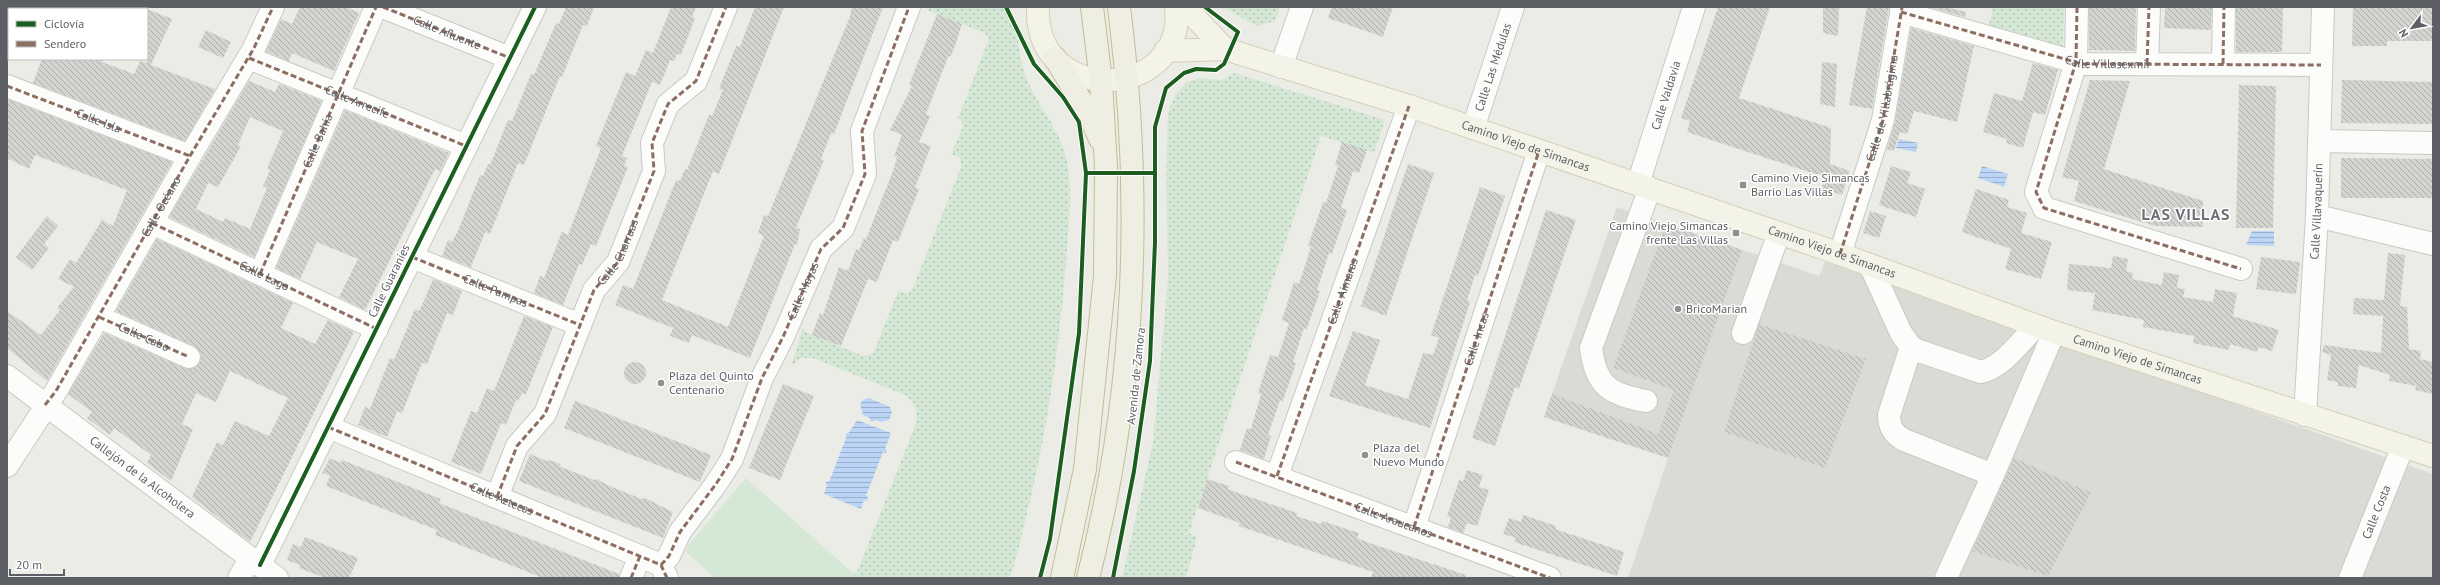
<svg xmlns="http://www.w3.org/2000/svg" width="2440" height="585" font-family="'PT Sans',sans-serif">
  <defs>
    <pattern id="park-dots" width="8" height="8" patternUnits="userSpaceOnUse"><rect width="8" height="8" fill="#d5e8d5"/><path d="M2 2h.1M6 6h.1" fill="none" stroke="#b0bfb0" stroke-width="1.8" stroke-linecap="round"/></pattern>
    <pattern id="water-rules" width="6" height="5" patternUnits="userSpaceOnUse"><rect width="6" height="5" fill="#bcd4f5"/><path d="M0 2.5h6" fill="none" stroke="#9cafca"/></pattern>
    <pattern id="building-back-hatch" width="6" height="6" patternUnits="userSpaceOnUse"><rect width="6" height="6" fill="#d3d3d0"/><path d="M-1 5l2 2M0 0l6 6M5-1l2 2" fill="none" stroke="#aeaeac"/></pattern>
  </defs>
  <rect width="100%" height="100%" fill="#ecece6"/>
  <path fill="#dbdbd6" d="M1617,207l202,69 7,-17 607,215v104h-805l40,-120 -124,-41z"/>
  <path fill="#d5e8d5" d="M746,478l108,96 -3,4h-136l-29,-26 2,-7z"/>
  <path fill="url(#park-dots)" d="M928,7h81c11,18 8,44 15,64 10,32 36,56 43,90 6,33 1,69 -1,102 -7,85 -19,171 -40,254 -5,20 -8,42 -17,61h-158l7,-8 56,-142c5,-13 2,-25 -9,-33l-92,-37h-12l-10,8 12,-38 3,4 57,24 10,-2 25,-63 10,2 4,-3 49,-123 -1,-9 -9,-4 12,-28 -1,-5 -4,-3 31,-79 -4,-6 -58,-23z
    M1222,7h58l-5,14 -18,5z
    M1993,7h71l-1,40 -74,-22z
    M1235,73l150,47 -11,33 -53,-17 -132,397 8,4 -11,41h-64l31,-136 15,-164 -2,-107 2,-59 7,-17 12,-13 13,-4 22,2z"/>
  <path fill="url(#water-rules)" d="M1899,139l19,4 -2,9 -20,-4z
    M1982,166l26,8 -4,13 -26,-9z
    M2252,231h22v15l-28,-1z
    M869,398l21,9 2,6 -3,7 -7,2 -8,-2 -1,2 -3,-1v-3l-7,-3 -3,-11 3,-4z
    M857,420l34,13 -6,16 2,1 -1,3 -3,-1 -17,44 2,2 -1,3 -3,-1 -3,9 -37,-15 3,-9 -2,-1 2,-3 2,1 17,-44v-5l2,1z"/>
  <path fill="url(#building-back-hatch)" fill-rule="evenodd" d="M300,7h46l13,6 -25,58 -42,-18 -3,8 -23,-10 15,-32 11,5z
    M566,7h28l-7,19 -4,-1 -21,52 -2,-1 -36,89 -6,-2 -28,71 -5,-2 -14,35 -29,-11 6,-16 4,2 6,-11 22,-56 3,1 5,-12 2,1 18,-45 4,1 19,-47 3,1 22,-52 3,1z
    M671,7h25l-4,10 3,1 -14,37 -4,-1 -3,7 -4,-1 -10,25 -8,-3 -30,74 5,2 -3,8 4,1 -32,79 -5,-2 -9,21 -3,-1 -16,41 -29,-12 6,-17 4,2 18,-46 6,3 33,-87 -5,-2 30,-74 9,4 11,-26 7,3z
    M755,7h29l-65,167 -6,-3 -51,129 66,27 36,-91 -6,-3 6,-18 4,1 81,-197 3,-12h31l-49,127 -3,-1 -10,26 3,1 -28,68 4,1 -3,16 -2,-1 -45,114 -58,-23 -3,8 -19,-7 3,-8 -58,-23 8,-20 10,4 43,-109 4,1 5,-12 2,1 22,-55 3,1 11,-26 -4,-1 17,-43 4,1z
    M1332,7h61l-10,30 -55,-19z
    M1718,7h52l-31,91 92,30 -1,36 20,7 -8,24 -20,-7 4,-13 -11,-1 -128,-42 3,-11 -9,-3z
    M1823,7h16l-1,29 -15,-3z
    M1867,7h22l-17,102 -23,-4z
    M1929,7h16l21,5 -1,5z
    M2089,7h47l-1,44 -46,-1z
    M2165,7h47l-1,23 -47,-2z
    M2236,7h47l-1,45h-46z
    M2353,7h80v34h-46v5h-35z
    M147,9l25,10 -21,46 64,24 -30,52 -152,-58 9,-24h61l-1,3 32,12 6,-13 7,2z
    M937,14l25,10 -7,22 -4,10 -3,1 -22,57 4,2 -11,26 12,4 -16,42 4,1 -21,53 -5,-2 -16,42 -9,-3 -27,67 -29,-11 8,-22 3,2 16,-48 9,4 8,-22 3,1 5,-12 2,1 27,-68 4,-14 -3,-1 8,-21 -12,-5 22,-44 -3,-1z
    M1911,28l63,18 -17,76 -43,-11 -7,23 -7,-2 -6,19 -7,-2 8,-27z
    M206,30l25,12 -8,16 -25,-11z
    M1822,62l15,2 -2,43 -15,-3z
    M2033,63l25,7 -13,45 -12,-3 -10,36 -17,-5 1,-4 -24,-7 11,-39 28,8z
    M2090,80l40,1 -26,88 99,32v26l-48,-1 -81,-25 5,-20 -17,-4z
    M2342,80l91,2v42l-92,-1z
    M249,81l26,11 4,-8 43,17 -68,156 -85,-40zM250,117l33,14 -16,38 3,1 -7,16 4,2 -17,41 -25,-11 -2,4 -27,-13 12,-26 10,4 23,-41 -3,-1z
    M2239,85l37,1 -3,142h-37z
    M7,99l165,63 -125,219 -40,-33v-37l34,24 19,-25 -3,-2 17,-21 -16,-8 12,-20 6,4 26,-43 11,6 14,-36 -92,-35 -6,14 -22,-11z
    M345,110l104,43 -9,18 -5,-2 -70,141 -26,-13 19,-38 -41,-17 -17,37 -24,-11z
    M1342,142l25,8 -8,23 -6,-2 -12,37 6,2 -15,44 -3,-1 -12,37 3,1 -13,38 -3,-1 -11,34 3,1 -13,38 -3,-1 -12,35 3,1 -7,23 -24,-9 7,-22 4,1 10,-35 -3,-1 12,-38 8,2 11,-34 -7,-3 12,-38 5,2 12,-37 -3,-1 15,-44 3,1 12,-37 -3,-1z
    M2341,158l92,1v39h-92z
    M1408,164l26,9 -48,143 -25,-10z
    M1891,166l20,6 -4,11 18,6 -9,28 -37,-12z
    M1480,187l25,9 -27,80 -3,-1 -8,25 3,2 -40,126 -101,-32 24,-65 27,9 -15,45 43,14 15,-46 10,2 6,-17 -8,-3z
    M1976,189l33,11 -2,7 20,6 -6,20 31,9 -11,37 -36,-10 6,-20 -49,-17z
    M1546,210l30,10 -57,169 -4,-2 -20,59 -23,-8z
    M1870,211l16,5 -7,22 -16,-5z
    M47,216l11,10 -14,18 5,4 -17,22 -16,-13z
    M1666,224l76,26 -74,208 -124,-41 8,-23 106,40 16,-44 -61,-22z
    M157,239l136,64 -12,25 34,16 13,-24 26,12 -104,210 -58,-45 25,-55 6,3 12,-24 34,15 19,-38 -58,-27 -14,31 -20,-9 -14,31 11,5 -22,52 -24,-18 4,-8 -37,-27 -4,7 -23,-17 5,-6 -24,-18 36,-61 80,35 7,1 9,-7 1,-7 -7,-9 -78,-35z
    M2388,253l17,2 -5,51 7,1 2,42 12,2 -1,8 13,3v32l-18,-4 1,-4 -27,-5 1,-6 -31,-10 -3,23 -19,-2 1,-4 -11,-2 4,-25 -9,-3 2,-7 57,8 2,-37 -30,-2 1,-16 30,2z
    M2113,256l15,3 -2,12 7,2 -1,6 30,6 2,-13 15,3 -2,13 8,1 -2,8 30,5 2,-13 22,4 -4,23 46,14 -7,21 -13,-4 -2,5 -27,-8 -1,6 -36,-7 1,-7 -51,-9 1,-7 -52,-10 3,-17 -28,-3 2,-26 42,4z
    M2261,257l39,5 -4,32 -40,-5z
    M433,279l29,12 -9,24 -6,-2 -20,51 -5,-1 -20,50 -5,-2 -10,26 -29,-12 7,-18 5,2 20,-51 4,2 21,-51 4,2 4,-8z
    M524,316l29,11 -27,67 -4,-1 -4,8 -2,-1 -10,25 -5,-2 -20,51 -30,-12 20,-51 6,2 10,-25 7,3z
    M1759,324l107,35 -41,109 -101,-36z
    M624 373a11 11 0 1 1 22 0a11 11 0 1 1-22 0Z
    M783,384l31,12 -34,84 -31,-12z
    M575,401l136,54 -11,27 -136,-54z
    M530,454l16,7 3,-1 11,4 1,3 33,13 3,-1 12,7 33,13 3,-1 28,14 -10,26 -144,-57z
    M330,458l11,5 1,-3 99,39 -2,4 180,71v4h-76l-108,-43 2,-5 -111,-44 4,-10 -8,-3z
    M2014,458l77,35 -43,83 -76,-25z
    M1467,470l16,5 -4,12 10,3 -12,36 -10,-3 -4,10 -15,-6 3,-9 -4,-2 12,-36 4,1z
    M1207,479l22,7 -1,3 13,5 56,19 -1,3 25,8 1,-3 37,12 -2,5 12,5 97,32 -1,3h-94l2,-6 -134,-46 1,-3 -42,-15z
    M1523,515l33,11 -1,3 69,23 -7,24 -103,-34 2,-4 -13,-4 6,-16 12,4z
    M305,537l53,21 -9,20h-24l-26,-10 1,-3 -13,-5 6,-16 8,3z"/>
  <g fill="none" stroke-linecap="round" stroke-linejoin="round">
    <g stroke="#c8c9c7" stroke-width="24">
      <g id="minor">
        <path id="s1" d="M383,7l127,51"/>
        <path d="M2077,7l-1,55 -40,130 8,16 197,61"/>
        <path id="s2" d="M1901,12l181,52 239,1"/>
        <path id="s3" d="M249,58l217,88"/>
        <path d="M2147,64l2,-57"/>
        <path d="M2223,64l1,-57"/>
        <path d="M1281,67l21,-60"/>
        <path id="s4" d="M7,86l183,70"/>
        <path id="s5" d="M1473,128l40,-121"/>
        <path d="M2319,141l114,2"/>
        <path id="s6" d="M1638,184l56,-177"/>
        <path d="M2317,216l116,28"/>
        <path id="s7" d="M152,223l225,106"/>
        <path id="s8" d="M1840,254l43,-134 19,-113"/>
        <path id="s9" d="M412,257l168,68"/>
        <path d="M1870,265l31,68 10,14 8,4 62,21c22,-5 39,-30 55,-46"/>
        <path id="s10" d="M260,274l116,-267"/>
        <path d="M99,317l90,40"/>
        <path d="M1743,333l36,-100"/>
        <path d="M1911,347l-22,68c0,12 4,19 15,25l89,35"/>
        <path id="s11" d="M7,376l270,202"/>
        <path d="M1646,401c-36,-7 -50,-14 -55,-53l59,-160"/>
        <path id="s12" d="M2305,415l12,-199 6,-209"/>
        <path d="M328,427l333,138 6,13"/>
        <path id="s13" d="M1236,462l314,116"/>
        <path d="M7,466l49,-75 134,-235 64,-108 19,-41"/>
        <path id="s14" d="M1277,476l132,-370"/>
        <path d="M497,497l20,-51 28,-32 49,-124 24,-28 36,-91 -2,-28 16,-39 28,-23 30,-74"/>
        <path id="s15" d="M1414,527l125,-376"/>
        <path d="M260,565l275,-558"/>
        <path id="s16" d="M661,565l8,-9 11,-24 36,-48 16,-25 30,-81 21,-41 38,-88 22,-21 22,-54 -3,-43 47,-124"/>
        <path d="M239,578l12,-20"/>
        <path d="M631,578l9,-22"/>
        <path d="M1946,578l47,-103 61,-143"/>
        <path id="s17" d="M2350,578l53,-132"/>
      </g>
    </g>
    <g stroke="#d3cfb5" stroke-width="24">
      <g id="major">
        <path d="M1038,7c-4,102 149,93 138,0"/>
        <path d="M1185,7l40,42"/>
        <path id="s18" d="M1165,51l60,-2 184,57 431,148 214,78 379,124"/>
      </g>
    </g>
    <g stroke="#c3bc94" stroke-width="24">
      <path id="highway" d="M1055,58l34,56 11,25
        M1062,578l23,-109 20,-193 1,-109 -5,-86 -9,-74
        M1088,578c48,-186 55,-381 31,-571"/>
    </g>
    <use href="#minor" stroke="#fcfcfb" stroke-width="22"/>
    <use href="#major" stroke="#f3f3e8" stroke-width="22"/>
    <use href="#highway" stroke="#efeee2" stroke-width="22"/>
    <g stroke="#8d6e63" stroke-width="3" stroke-dasharray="6 3" stroke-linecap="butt">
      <path d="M383,7l127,51"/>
      <path d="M2077,7l-1,55 -40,130 8,16 197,61"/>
      <path d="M1901,12l181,52 239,1"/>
      <path d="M249,58l217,88"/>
      <path d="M2147,64l2,-57"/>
      <path d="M2223,64l1,-57"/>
      <path d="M7,86l183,70"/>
      <path d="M152,223l225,106"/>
      <path d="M1840,254l43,-134 19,-112"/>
      <path d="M412,257l168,68"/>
      <path d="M260,274l116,-267"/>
      <path id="s19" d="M99,317l90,40"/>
      <path id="s20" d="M45,405l11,-14 134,-235 64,-108 19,-41"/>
      <path id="s21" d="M328,427l333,138 6,13"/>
      <path d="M1236,462l314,116"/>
      <path d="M1277,476l132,-370"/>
      <path id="s22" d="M497,497l20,-51 28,-32 49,-124 24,-28 36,-91 -2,-28 16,-39 28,-23 30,-74"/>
      <path d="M1414,527l125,-376"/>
      <path d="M661,565l8,-9 11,-24 36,-48 16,-25 30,-81 21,-41 38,-88 22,-21 22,-54 -3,-43 47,-124"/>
      <path d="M631,578l9,-22"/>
    </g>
    <g stroke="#fff" stroke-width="6">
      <path id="cycleway" d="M1006,7l28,57 29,33 16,25 7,51 -7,160 -29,206 -10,39
        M1086,173h69
        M260,565l275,-558
        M1113,578l21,-107 16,-110 5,-119v-115l11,-39 18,-15 12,-4 20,1 8,-6 14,-32 -33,-25"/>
    </g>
    <use href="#cycleway" stroke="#1b5e20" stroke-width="4"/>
  </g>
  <g fill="#8e9092" stroke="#fff" stroke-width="1.5">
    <rect x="1739" y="181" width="8" height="8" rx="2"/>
    <rect x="1732" y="229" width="8" height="8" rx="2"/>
    <circle cx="1678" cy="309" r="4"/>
    <circle cx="661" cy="383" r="4"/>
    <circle cx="1365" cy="455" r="4"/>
  </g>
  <g text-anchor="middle" stroke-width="3" stroke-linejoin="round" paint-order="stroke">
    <g font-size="12" fill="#5c5f64" stroke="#fff">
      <text dy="4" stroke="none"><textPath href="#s1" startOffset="69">Calle Afluente</textPath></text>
      <text dy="4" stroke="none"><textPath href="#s2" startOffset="214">Calle Villasexmir</textPath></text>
      <text dy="4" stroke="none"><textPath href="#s5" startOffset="64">Calle Las Médulas</textPath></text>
      <text dy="4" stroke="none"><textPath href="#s6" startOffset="93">Calle Valdavia</textPath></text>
      <text dy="4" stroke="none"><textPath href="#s3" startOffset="117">Calle Arrecife</textPath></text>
      <text dy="4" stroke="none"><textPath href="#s8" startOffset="152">Calle de Villabrágima</textPath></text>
      <text dy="4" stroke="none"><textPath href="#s4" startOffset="98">Calle Isla</textPath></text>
      <text dy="4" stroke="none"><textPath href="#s10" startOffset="145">Calle Bahía</textPath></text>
      <text dy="4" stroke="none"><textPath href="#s18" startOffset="376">Camino Viejo de Simancas</textPath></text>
      <text dy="4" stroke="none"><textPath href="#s20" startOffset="230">Calle Océano</textPath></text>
      <text dy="4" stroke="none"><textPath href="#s12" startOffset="204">Calle Villavaquerín</textPath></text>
      <text dy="4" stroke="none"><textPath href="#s22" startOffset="276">Calle Charruas</textPath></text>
      <text dy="4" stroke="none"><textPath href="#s18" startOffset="700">Camino Viejo de Simancas</textPath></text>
      <text dy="4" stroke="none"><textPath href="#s7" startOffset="124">Calle Lago</textPath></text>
      <text transform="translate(389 281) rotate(-64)" y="4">Calle Guaraníes</text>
      <text dy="4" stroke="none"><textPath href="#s9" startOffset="90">Calle Pampas</textPath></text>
      <text dy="4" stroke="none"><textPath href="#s16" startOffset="311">Calle Mayas</textPath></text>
      <text dy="4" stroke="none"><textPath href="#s14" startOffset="196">Calle Aimaras</textPath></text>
      <text dy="4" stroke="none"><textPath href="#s19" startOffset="49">Calle Cabo</textPath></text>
      <text dy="4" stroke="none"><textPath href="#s15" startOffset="198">Calle Incas</textPath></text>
      <text dy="4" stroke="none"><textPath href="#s18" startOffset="1024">Camino Viejo de Simancas</textPath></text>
      <text transform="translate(1136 376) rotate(-84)" y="4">Avenida de Zamora</text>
      <text dy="4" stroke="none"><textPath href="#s11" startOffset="169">Callejón de la Alcoholera</textPath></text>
      <text dy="4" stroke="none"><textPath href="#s21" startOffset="188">Calle Aztecas</textPath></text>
      <text dy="4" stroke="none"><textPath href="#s17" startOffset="71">Calle Costa</textPath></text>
      <text dy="4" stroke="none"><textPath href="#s13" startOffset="168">Calle Araucanos</textPath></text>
    </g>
    <g font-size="12" fill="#5c5f64" stroke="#fff" text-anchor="start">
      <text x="1751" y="182">Camino Viejo Simancas<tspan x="1751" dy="14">Barrio Las Villas</tspan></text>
      <text x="1728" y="230" text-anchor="end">Camino Viejo Simancas<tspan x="1728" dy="14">frente Las Villas</tspan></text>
      <text x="1686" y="313">BricoMarian</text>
      <text x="669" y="380">Plaza del Quinto<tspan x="669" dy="14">Centenario</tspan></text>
      <text x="1373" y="452">Plaza del<tspan x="1373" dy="14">Nuevo Mundo</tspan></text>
    </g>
    <g font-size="16" font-weight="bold" letter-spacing="1" fill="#6d7076" stroke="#fff">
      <text x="2186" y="220">LAS VILLAS</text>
    </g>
  </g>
  <rect width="2440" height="585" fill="none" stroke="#5c5f64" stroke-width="16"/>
  <rect x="8" y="8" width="140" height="52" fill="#ffffff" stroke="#bebfc1"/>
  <rect x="16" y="21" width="20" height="6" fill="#1b5e20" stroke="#bebfc1"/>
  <text x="44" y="28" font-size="12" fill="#5c5f64">Ciclovía</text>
  <rect x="16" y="41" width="20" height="6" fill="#8d6e63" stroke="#bebfc1"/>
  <text x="44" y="48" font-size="12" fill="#5c5f64">Sendero</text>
  <g transform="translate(2412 28) rotate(238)" stroke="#ffffff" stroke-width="3" paint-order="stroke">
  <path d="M0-3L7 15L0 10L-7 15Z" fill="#5c5f64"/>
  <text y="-6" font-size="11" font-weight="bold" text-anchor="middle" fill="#5c5f64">N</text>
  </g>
  <path d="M10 569v6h54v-6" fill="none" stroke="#5c5f64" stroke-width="2"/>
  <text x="16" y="569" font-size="12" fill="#5c5f64" stroke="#ffffff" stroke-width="3" paint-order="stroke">20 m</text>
</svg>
